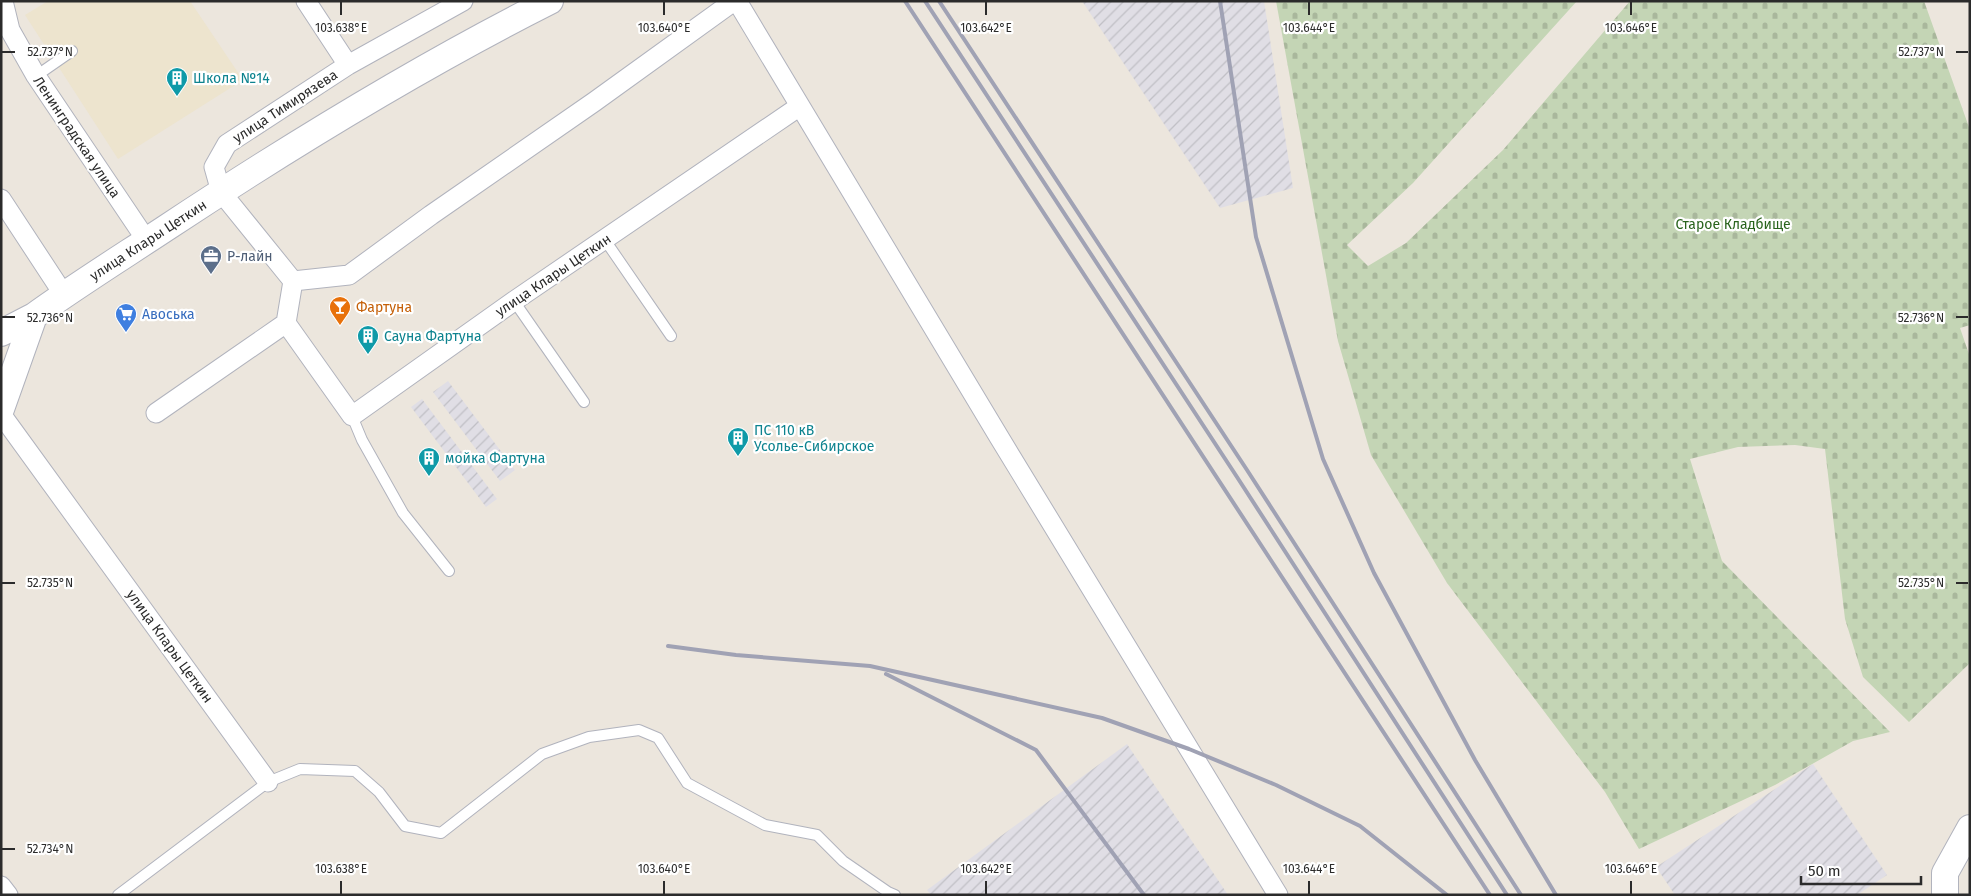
<svg xmlns="http://www.w3.org/2000/svg" width="1971" height="896" font-family="'Fira Sans',sans-serif">
  <defs>
    <pattern id="industrial-furrows" width="10" height="10" patternUnits="userSpaceOnUse" patternTransform="scale(1.25)"><rect width="10" height="10" fill="#e0dee5"/><path d="M-1 1l2-2M0 10L10 0M9 11l2-2" fill="none" stroke="#c0bfc5"/></pattern>
    <pattern id="cemetery-stones" width="16" height="16" patternUnits="userSpaceOnUse" patternTransform="scale(1.25)"><rect width="16" height="16" fill="#c4d5b5"/><path d="M2 7V4a2 2 0 0 1 4 0v3zM10 15v-3a2 2 0 0 1 4 0v3z" fill="#a9b79c"/></pattern>
  </defs>
  <rect width="100%" height="100%" fill="#ece6dd"/>
  <path fill="url(#industrial-furrows)" d="M1082,1h182l29,187 -73,20z
    M448,381l67,89 -15,11 -67,-89z
    M422,399l75,100 -11,8 -75,-100z
    M1127,744l101,151h-297l-4,-5z
    M1813,764l74,111 -30,20h-182l-19,-28z"/>
  <path fill="#ede4ce" d="M48,1h142l53,79 -125,79 -93,-144z"/>
  <path fill="url(#cemetery-stones)" d="M1276,1h301l-164,182 -66,62 21,21 38,-23 97,-93 127,-149h294l46,129v195l-10,3 10,29v306l-61,59 -46,-45 -18,-58 -20,-170 -30,-4 -57,2 -48,12 32,102 168,171 -37,9 -78,44 -136,64 -34,-57 -158,-209 -76,-128 -33,-114z"/>
  <g fill="none" stroke-linecap="round" stroke-linejoin="round">
    <g stroke="#b1b3bd" stroke-width="12">
      <path id="lane" d="M36,76l36,-25
        M605,240l66,96
        M514,301l70,101
        M352,416l10,24 41,73 46,58
        M118,895l150,-113 32,-13 55,2 24,21 26,34 36,7 101,-79 47,-17 50,-7 19,8 29,45 78,42 52,10 26,26 45,31 7,3"/>
    </g>
    <g stroke="#b1b3bd" stroke-width="21">
      <path id="street" d="M3,1l7,29 26,46 111,165
        M737,1l262,436 279,458
        M348,65l115,-64
        M1,199l63,96
        M293,281l-72,-89 -7,-25 13,-23 121,-79 -42,-64
        M286,323l66,93 162,-115 286,-195
        M156,413l130,-90 7,-42 56,-6 82,-60 163,-113 140,-101
        M1,414l267,368
        M1,886l7,9"/>
    </g>
    <g stroke="#b1b3bd" stroke-width="28">
      <path id="secondary" d="M1,333l33,-17c43,-31 88,-59 132,-88 124,-82 251,-160 384,-227
        M1,409l33,-93
        M1945,895v-22l25,-45"/>
    </g>
    <use href="#lane" stroke="#fff" stroke-width="10"/>
    <use href="#street" stroke="#fff" stroke-width="19"/>
    <use href="#secondary" stroke="#fff" stroke-width="26"/>
    <path stroke="#a0a2b4" stroke-width="4" d="M905,1l585,894
      M925,1l312,476 270,418
      M939,1l308,469 274,425
      M1220,1l36,236 67,222 51,114 101,187 81,135
      M668,646l68,9 134,11 232,52 87,31 87,36 84,41 87,69
      M886,674l150,76 108,145"/>
  </g>
  <path fill="none" stroke="#2b2b2b" stroke-width="2" d="M341,2v13M664,2v13M986,2v13M1309,2v13M1631,2v13M2,52h13M1956,52h12M2,317h13M1956,317h12M2,583h13M1956,583h12M2,849h13M341,881v13M664,881v13M986,881v13M1309,881v13M1631,881v13"/>
  <defs>
    <g id="building-pin" transform="scale(1.125)"><path d="M0 17L-7.5 6A9.5 9.5 0 1 1 7.5 6Z" fill="#0f9aa8" stroke="#fff"/><path d="M-4-6H4V6H1V3H-1V6H-4ZM-2.5-4.3h1.7v1.8h-1.7ZM.8-4.3h1.7v1.8H.8ZM-2.5-1h1.7V.8h-1.7ZM.8-1h1.7V.8H.8Z" fill="#fff"/></g>
    <g id="office-pin" transform="scale(1.125)"><path d="M0 17L-7.5 6A9.5 9.5 0 1 1 7.5 6Z" fill="#5c6f8a" stroke="#fff"/><path d="M-6-3h4V-5.5h4V-3h4V5H-6ZM-1-4.5V-3h2v-1.5ZM-6 0V1H6V0Z" fill="#fff"/></g>
    <g id="bar-pin" transform="scale(1.125)"><path d="M0 17L-7.5 6A9.5 9.5 0 1 1 7.5 6Z" fill="#e8710a" stroke="#fff"/><path d="M-6-5H6L.8 .8V4.5H3.5V6h-7V4.5H-.8V.8Z" fill="#fff"/></g>
    <g id="supermarket-pin" transform="scale(1.125)"><path d="M0 17L-7.5 6A9.5 9.5 0 1 1 7.5 6Z" fill="#3f7fe0" stroke="#fff"/><path d="M-6-5.5h2.5l.6 2H6L4.5 2H-2.5L-4.4-4H-6ZM-1.5 3.2a1.3 1.3 0 1 0 .1 0ZM3 3.2a1.3 1.3 0 1 0 .1 0Z" fill="#fff"/></g>
  </defs>
  <g fill-rule="evenodd">
    <use href="#building-pin" x="177" y="78"/>
    <use href="#office-pin" x="211" y="256"/>
    <use href="#bar-pin" x="340" y="307"/>
    <use href="#supermarket-pin" x="126" y="314"/>
    <use href="#building-pin" x="368" y="336"/>
    <use href="#building-pin" x="738" y="438"/>
    <use href="#building-pin" x="429" y="458"/>
  </g>
  <g text-anchor="middle" stroke-width="4.5" stroke-linejoin="round" paint-order="stroke">
    <g font-size="14" fill="#0d838f" stroke="#fff" text-anchor="start">
      <text x="193" y="83">Школа №14</text>
      <text x="384" y="341">Сауна Фартуна</text>
      <text x="754" y="435">ПС 110 кВ<tspan x="754" dy="16">Усолье-Сибирское</tspan></text>
      <text x="445" y="463">мойка Фартуна</text>
    </g>
    <g font-size="14" fill="#2b2b2b" stroke="#fff">
      <text transform="translate(285 106) rotate(-33)" y="5">улица Тимирязева</text>
      <text transform="translate(77 137) rotate(56)" y="5">Ленинградская улица</text>
      <text transform="translate(148 240) rotate(-33)" y="5">улица Клары Цеткин</text>
      <text transform="translate(553 275) rotate(-34)" y="5">улица Клары Цеткин</text>
      <text transform="translate(170 646) rotate(54)" y="5">улица Клары Цеткин</text>
    </g>
    <g font-size="14" fill="#2a641e" stroke="#fff">
      <text x="1733" y="229">Старое Кладбище</text>
    </g>
    <g font-size="14" fill="#4e5e75" stroke="#fff" text-anchor="start">
      <text x="227" y="261">Р-лайн</text>
    </g>
    <g font-size="14" fill="#c56008" stroke="#fff" text-anchor="start">
      <text x="356" y="312">Фартуна</text>
    </g>
    <g font-size="14" fill="#366cbe" stroke="#fff" text-anchor="start">
      <text x="142" y="319">Авоська</text>
    </g>
  </g>
  <g font-size="12" text-anchor="middle" fill="#2b2b2b" stroke="#fff" stroke-width="4.5" stroke-linejoin="round" paint-order="stroke">
    <text x="341" y="32">103.638°E</text>
    <text x="664" y="32">103.640°E</text>
    <text x="986" y="32">103.642°E</text>
    <text x="1309" y="32">103.644°E</text>
    <text x="1631" y="32">103.646°E</text>
    <text x="50" y="56">52.737°N</text>
    <text x="1921" y="56">52.737°N</text>
    <text x="50" y="322">52.736°N</text>
    <text x="1921" y="322">52.736°N</text>
    <text x="50" y="587">52.735°N</text>
    <text x="1921" y="587">52.735°N</text>
    <text x="50" y="853">52.734°N</text>
    <text x="341" y="873">103.638°E</text>
    <text x="664" y="873">103.640°E</text>
    <text x="986" y="873">103.642°E</text>
    <text x="1309" y="873">103.644°E</text>
    <text x="1631" y="873">103.646°E</text>
  </g>
  <rect width="1971" height="896" fill="none" stroke="#2b2b2b" stroke-width="5"/>
  <path d="M1801 876v8h120v-8" fill="none" stroke="#2b2b2b" stroke-width="2.5"/>
  <text x="1808" y="876" font-size="15" fill="#2b2b2b" stroke="#ffffff" stroke-width="4" paint-order="stroke">50 m</text>
</svg>
